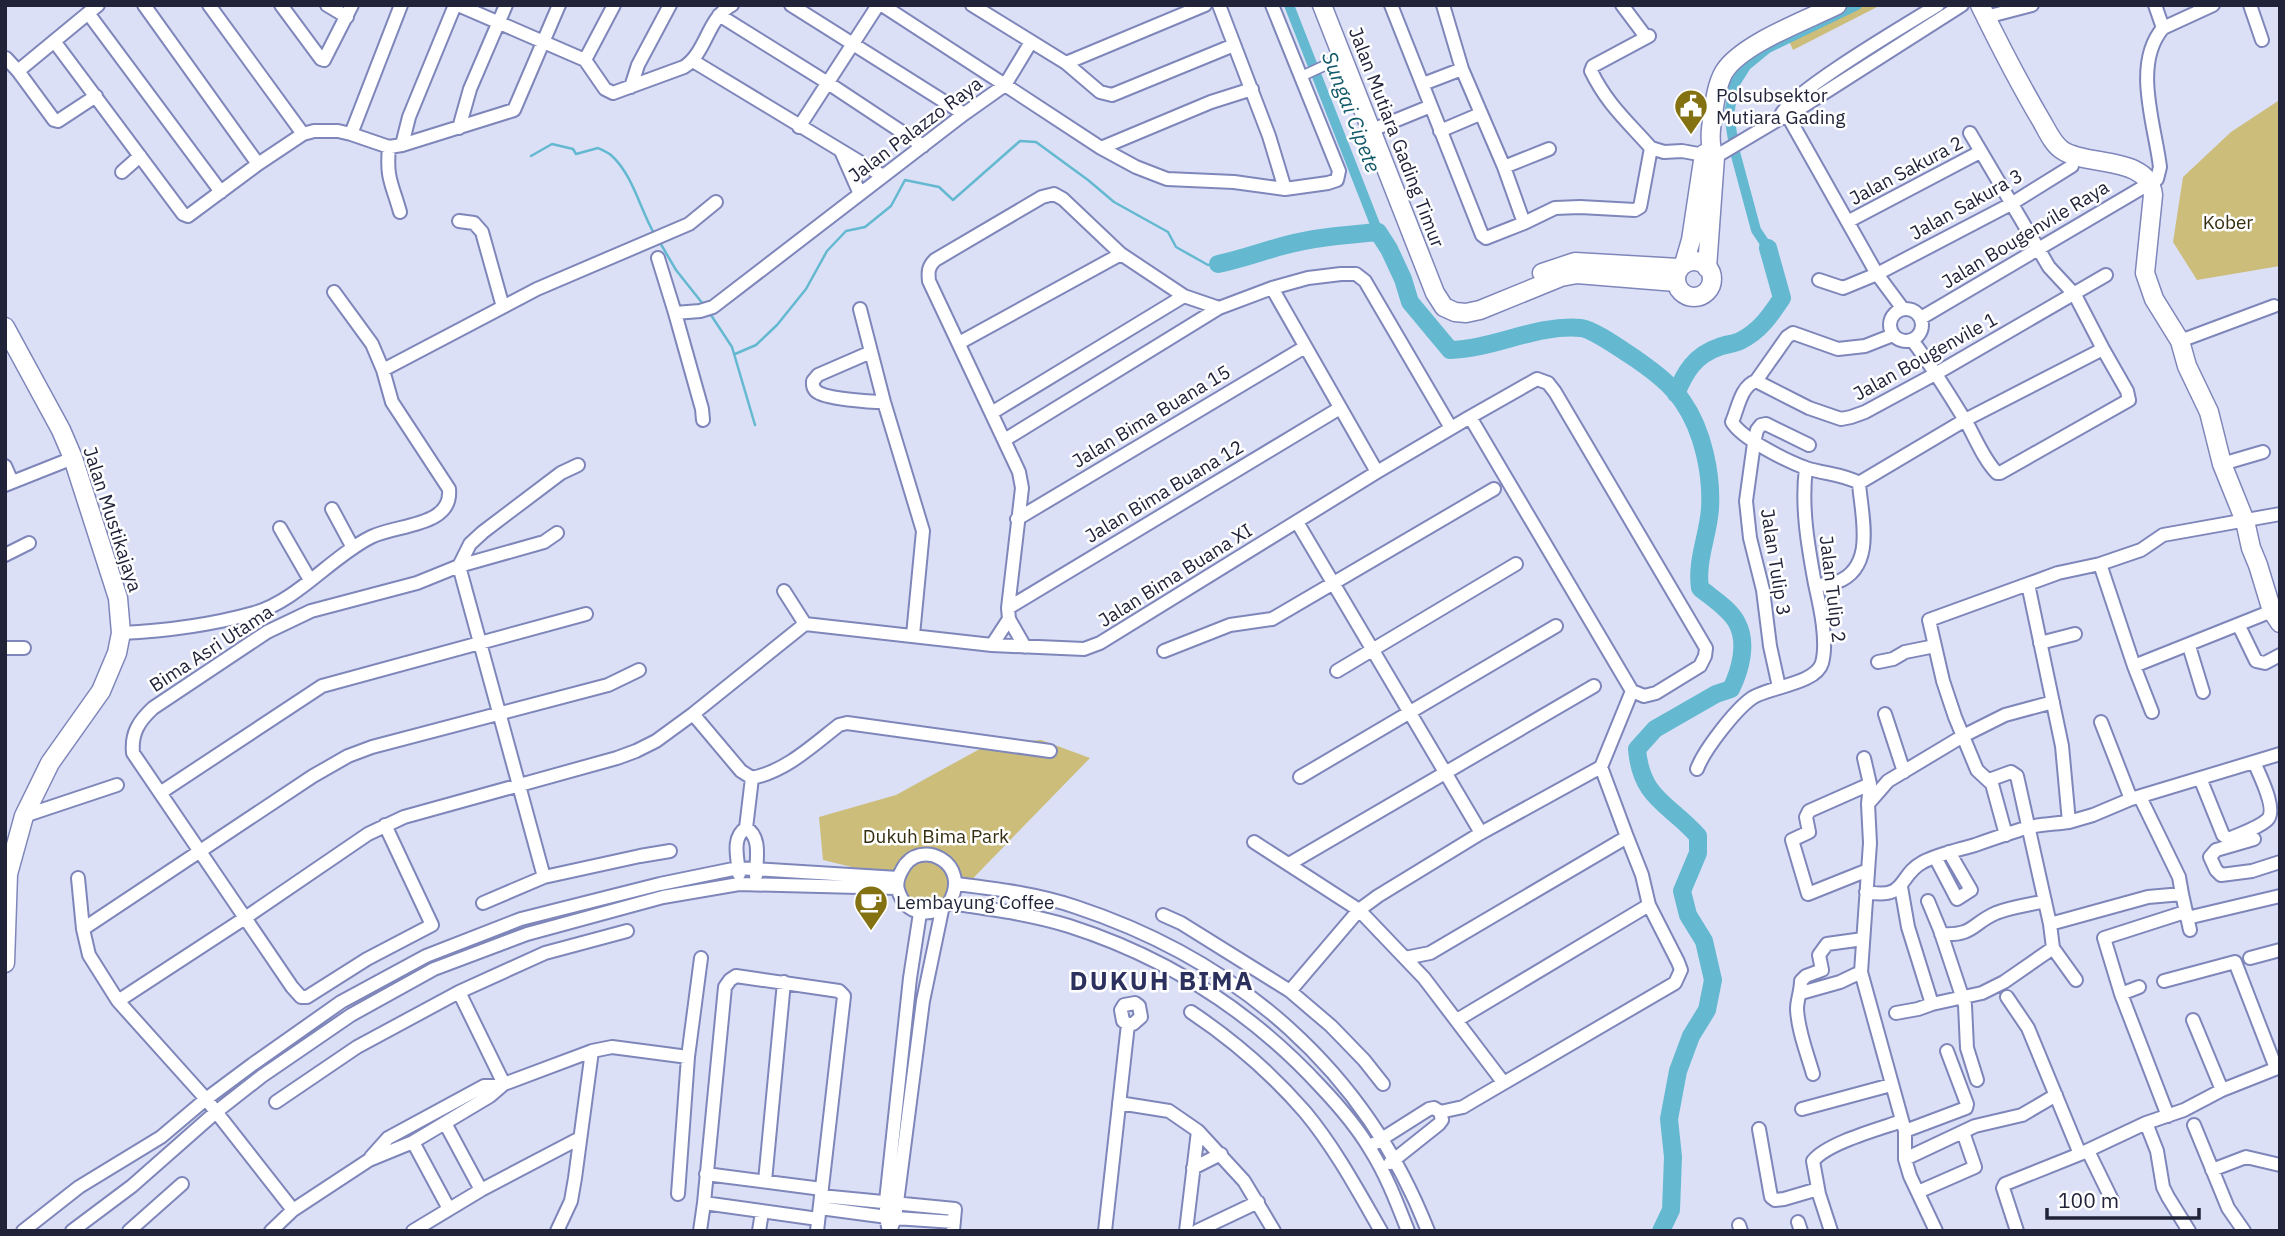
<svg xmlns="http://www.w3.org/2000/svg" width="2285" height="1236" font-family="'IBM Plex Sans',sans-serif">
  <rect width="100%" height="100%" fill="#dbe0f6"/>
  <path fill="#ccbd7b" d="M1839,5h42l-88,45 -8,-18z
    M2278,101l2,165 -83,14 -24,-38 10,-65 48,-45z
    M1041,740l49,18 -141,145 -21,11 -26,-13 -5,-23 -74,-18 -4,-43 77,-22 91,-50z"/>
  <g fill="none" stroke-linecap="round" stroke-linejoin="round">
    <path stroke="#64b9d0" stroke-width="2.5" d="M531,156l21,-12 21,5 3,5 22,-6c4,2 11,5 14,8 21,19 29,56 43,79
      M659,241l17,29 27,34
      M709,312l23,35 23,78
      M735,354l21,-9 21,-20 29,-36 21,-38 19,-20 19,-4 26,-21 14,-26 34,7 14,13 67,-59 16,1 52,38 26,22 54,30 8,15 32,18 10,-1"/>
    <path stroke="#64b9d0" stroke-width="10" d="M1289,5l89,227
      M1768,248l-12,-18 -21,-78 -6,-37 5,-30 12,-19 22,-18 89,-43"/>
    <path stroke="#64b9d0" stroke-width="18" d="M1218,264c24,-5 45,-13 68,-19 30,-8 61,-10 92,-13l11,17 14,30 7,23 40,48c44,-1 86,-26 131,-22 12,1 44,24 55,31 17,12 35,25 47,43 20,29 29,72 27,107 -2,27 -14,52 -10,79 12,10 30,21 37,35 11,20 3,48 -6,66l-15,5 -61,35 -18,20c4,50 33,55 61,87v17l-16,38 6,24 16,26 9,39 -6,30 -16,26 -13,35 -9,48 4,38 -2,53 -10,21
      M1676,394c9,-22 19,-39 43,-47 7,-3 15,-3 21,-6 20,-10 30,-25 42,-43l-14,-50"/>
    <g stroke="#7e86ba" stroke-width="12">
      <path id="pedestrian" d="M1300,77l43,-20"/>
    </g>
    <g stroke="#7e86ba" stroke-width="16">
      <path id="minor" d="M144,5l114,159
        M209,5l94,129
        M281,5l40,54 3,1 28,-55
        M327,5l20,12
        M401,5l-50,129 38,13 13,-2 112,-35 45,-105
        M458,5l127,55 20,29 8,4 71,-26c23,-15 23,-49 48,-62
        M791,5l173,109
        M882,5l123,80 26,-43
        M972,5l94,58 139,-58
        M1219,5l50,131 16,53
        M1391,5l91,230 4,3 38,-15 31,-15 25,-1 55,3 5,-3 1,-5 10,-54 13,4 18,-1 33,6 64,-38 9,-3 174,-111
        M1443,5l19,64 42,98 20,56
        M1622,5l24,32
        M2155,5l8,23
        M2250,5l12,35
        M88,13l133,179
        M719,15l109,68 95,63
        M1986,17l46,-12
        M1649,36l-56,30 -2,5c16,33 36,50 60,77
        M54,41l129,173 5,2 70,-52 45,-30 11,-3h24l13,3
        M6,58l12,13
        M585,60l29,-55
        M693,61l190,115
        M1066,63l34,29 12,3 122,-50
        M1423,84l39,-15
        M631,87l7,-22 32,-60
        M96,96l-38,25 -4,-1 -36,-49 80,-66
        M1785,111l92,163 26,35
        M1781,115c10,-23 128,-92 157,-110
        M799,127l79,-122
        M459,128l11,-39 36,-84
        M1372,130l59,-24
        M1440,131l40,-17
        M1970,133l79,134 26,28 28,54
        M402,145l7,-28 46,-112
        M389,147c-3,32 3,36 11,65
        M1101,148l110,-46 41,-13
        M841,151l19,43
        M1504,167l45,-18
        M122,172l18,-16
        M459,221l15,2 8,9 21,75
        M1849,221l131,-69
        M658,258l17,55
        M1819,280l24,8 34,-14 134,-70 61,-38
        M1272,288l105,184
        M1890 325a16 16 0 1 1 32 0a16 16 0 1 1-32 0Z
        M860,309l24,93 39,129 -10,104
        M1921,318l236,-139 3,-12c-5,-42 -28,-103 3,-139l50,-23
        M2180,341l94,-35
        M959,343l162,-89
        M871,352l-53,23 -5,6c0,4 -1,6 3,10 8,8 55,11 68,11
        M383,370l154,-81 152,-65 27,-22
        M1756,381l53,27 32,11 10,-2 14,-5 72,-39 169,-98
        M993,412l191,-116
        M703,420l-1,-11 -27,-96 25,-2 13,-4 251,-193 41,-29 96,63 35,19 31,12 67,3 51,7 43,-6 9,-3 2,-9 -67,-166
        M1006,439l213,-131
        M2222,464l41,-12
        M5,466l7,16
        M1859,483l106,-63 138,-71 24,42 2,9 -129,73h-3c-12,-12 -20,-31 -28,-46 -18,-30 -36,-59 -57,-87
        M1859,483c-16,-9 -35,-9 -53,-15 -19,-7 -64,-29 -74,-46 6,-14 9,-36 24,-41l31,-44 6,-4 45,16 27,-3 28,-11
        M5,485l68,-27
        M332,509l21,39
        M1017,519l288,-172
        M1297,522l184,311
        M280,528l30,52
        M5,555l24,-12
        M2100,564l34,102 18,46
        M459,566l85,311
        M459,566l11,-22 13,-12 78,-59 17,-8
        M1816,586c7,-2 15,-2 21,-4 40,-15 24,-68 22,-99
        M784,591l21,33 187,21 92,4 16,-6 277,-171 93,-55 162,274 12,5 12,-3 44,-27 5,-10 1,-8 -151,-256 -7,-9 -11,-4 -67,38
        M1008,608l332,-200
        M2239,626l17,35 9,2 15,-8
        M121,633c44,-2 90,-8 133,-20 43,-12 77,-56 117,-76 26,-13 82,-10 78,-48l-57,-87 -9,-32 -11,-26 -38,-52
        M2040,643l35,-9
        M992,645l17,-26
        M2189,646l14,46
        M1025,647l-16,-28 -1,-11 14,-120 -3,-16 -90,-191c-1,-9 -1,-14 6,-21l107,-63 12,-3 9,5 58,55 63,42 35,12 53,-20 36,-10 33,-4h15l9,7 86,147
        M5,648h19
        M1164,651l66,-26 42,-6 222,-130
        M1878,662l15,-3 12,-7 30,-6
        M2134,666l138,-55
        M1337,671l179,-107
        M1779,687l-9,-41 -7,-56 -13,-52 -4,-37 8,-58 3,-13 4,-5 5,-1 43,21
        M693,714l48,57 11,7c34,-7 60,-32 87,-53l8,-2 203,28
        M1885,714l19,58
        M2101,722l30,77 149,-45
        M1864,758l6,26 -2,20 2,39 -9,129 44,159v28l5,17 26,55
        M1601,767l26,70
        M1697,769c7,-19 38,-59 55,-71 16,-11 64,-14 70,-35 6,-22 -2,-57 -7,-79 -7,-38 -14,-77 -9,-116
        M1300,777l256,-151
        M2200,778l23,57 4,3h4c11,-5 27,-10 36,-18 11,-10 -8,-46 -13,-58
        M1989,780l22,-8 6,4 33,148 3,24 23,32
        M160,793l162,-107 264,-72
        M2140,797l39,80 3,17
        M2131,799l-38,16 -24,7 -7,-76 -34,-162 30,-11 42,-9 41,-14 22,-15 117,-21
        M1868,804l20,-23 75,-45 42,-21 48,-13
        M24,816l93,-31
        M385,825l47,100 -65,34 -60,38h-6l-9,-10 -159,-234c-2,-20 6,-32 20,-45l114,-76 44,-21 106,-28 42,-17 85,-24 13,-9
        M746,828c16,9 10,32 10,48
        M2006,835l-14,-51 -15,-14 -22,-53 -12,-36 -14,-61 99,-36
        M2254,839l-38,11 -6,7 6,13 5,5 31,-4 28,-9
        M1254,842l105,68 65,68 79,104
        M1935,857l22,42 14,-9 -22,-38
        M1289,864l305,-178
        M1868,870l-60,24 -16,-54 17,-8 -3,-15 3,-6 61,-27
        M739,874c-1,-16 -8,-36 7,-46l6,-50
        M78,878l5,51
        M957,884c40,5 81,10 119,23 163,54 289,163 352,324
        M1901,887l7,40 24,77 50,-11 22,-11 49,-34
        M1866,892c42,8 31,-16 57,-30 16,-8 35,-12 52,-17 17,-6 34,-12 51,-17 14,-4 29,-4 43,-6
        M1928,901l12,29 25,75 2,43 10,32
        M483,903l61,-26 96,-21 30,-5
        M949,903c24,-40 -30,-67 -47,-33 -4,7 -6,13 -4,20 8,26 33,28 51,13 41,6 81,11 120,23 97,31 183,86 252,161 18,19 36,40 49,62 16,25 27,54 38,82
        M1163,915l18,8 109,68 41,35 33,34 19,24
        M2187,918l93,-22
        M2050,924l98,-27 34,-3 8,36
        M1941,934c33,2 30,-10 55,-21 15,-6 33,-8 49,-12
        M2250,958l30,-8
        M2164,981l71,-19 41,106
        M1290,991l69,-81 19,-14 103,-63 120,-66 31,-76
        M459,992l86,-39 82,-22
        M1801,993l39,-11 21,-10
        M2121,994l18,-7
        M2007,997l21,31 52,126
        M118,1001l-29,-46 -6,-26 230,-153 35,-20 24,-9 236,-62 31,-15
        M1191,1012c42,28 81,62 114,100 30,36 53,79 76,119
        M1896,1013l22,-4 14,-5
        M1457,1020l192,-115
        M2193,1020l29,70
        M1813,1074c-6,-21 -15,-43 -16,-65 0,-9 4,-18 4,-28l5,-5 16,-6 -3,-15 8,-11 36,-5
        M276,1102l81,-55 102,-55 45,92
        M1119,1103l50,8 29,20
        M1802,1109l89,-24
        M2168,1116l-47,-122 -17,-56 81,-26
        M445,1123l36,67
        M2146,1123l11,28 6,36 5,10 21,34
        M2194,1125l34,83 16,23
        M1759,1129l12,68 4,3 9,-1 34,-10
        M1905,1131l61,-23 1,-4 -20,-53
        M413,1142l36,67
        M1369,1147l60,-38 5,-1 6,4 23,-5 10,-6 202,-118 6,-13 -3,-8 -29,-57 -7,-30 -15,-38 -197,116 -25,5
        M2088,1151l24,49
        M371,1157l17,-19 96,-52h15
        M1905,1159l70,-33 47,-11 34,-20
        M1390,1163l49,-39 3,-4 -2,-8
        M1193,1168l28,-14
        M2212,1170l34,-13 34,8
        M706,1174l116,15
        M765,1181l19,-199
        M1918,1192l57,-25 -12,-35
        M678,1194l10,-137 13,-99
        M821,1196l134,13 -2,22
        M704,1203l21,-216 5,-7 6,-4 103,15 5,5 -27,235
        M820,1208l75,10 59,4
        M293,1210l-87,-111 -88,-98 127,-83 123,-84 36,-17 213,-59 19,-7 20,-10 37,-27 112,-90
        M1798,1222l3,9
        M1739,1225l2,6
        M23,1231l56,-44 82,-50 45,-38 47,-35 88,-62 85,-46 95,-37 139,-35 78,-16 160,10
        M72,1231l60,-45 84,-74 46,-36 89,-61 83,-46 93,-35 136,-37 76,-13 158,4
        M129,1231l53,-47
        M271,1231l22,-21 76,-50 44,-18 77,-46 14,-12 88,-33 20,-4 76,10
        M413,1231l68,-41 99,-52
        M557,1231l14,-30 4,-23 17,-127
        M700,1231l4,-28 114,16
        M759,1231l3,-19
        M889,1231l-3,-14v-16l24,-223 10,-65
        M890,1231l5,-13 28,-217 19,-91
        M1105,1231l23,-207 -5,-3 -2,-11 3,-5 11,-2 4,3 2,11 -8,7h-5
        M1186,1231l12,-100 46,50 30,50
        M1197,1231l61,-29
        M1831,1231l-12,-37 -6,-33c14,-18 66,-32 89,-40
        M2017,1231l-14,-43 2,-4 75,-30 66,-31 38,-13 38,-20 58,-23"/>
    </g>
    <g stroke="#7e86ba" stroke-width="21">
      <path id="secondary" d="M1322,5l113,288 9,14 11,5 11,1 14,-3 81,-33 16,-3 99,8
        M1980,5c19,39 39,78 61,115 6,10 11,23 21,30 24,17 87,5 91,45l-8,78 9,26 26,42 7,25 22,46 13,52 23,57 6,27 7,17 14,46 8,12
        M1676 279a18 18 0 1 1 36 0a18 18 0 1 1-36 0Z
        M1684,264l7,-24 13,-86 7,-4
        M1707,268l8,-111c-7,-12 -4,-30 -2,-43 2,-14 4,-30 11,-42 17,-28 83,-52 113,-67
        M1542,273l33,-11 104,6
        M5,327l56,103 12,28 45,140 3,35 -4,20 -16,38 -51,72 -26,53 -16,58 -3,89"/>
    </g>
    <use href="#pedestrian" stroke="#fff" stroke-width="9"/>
    <use href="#minor" stroke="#fff" stroke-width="12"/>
    <use href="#secondary" stroke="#fff" stroke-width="18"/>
  </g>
  <defs>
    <g id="civic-pin" transform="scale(1.75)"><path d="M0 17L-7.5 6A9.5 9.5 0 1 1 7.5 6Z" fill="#837112" stroke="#fff"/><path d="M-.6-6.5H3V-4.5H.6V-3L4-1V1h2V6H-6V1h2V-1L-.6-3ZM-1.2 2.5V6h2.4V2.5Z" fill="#fff"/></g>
    <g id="cafe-pin" transform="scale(1.75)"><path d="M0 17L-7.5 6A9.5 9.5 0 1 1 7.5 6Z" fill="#837112" stroke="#fff"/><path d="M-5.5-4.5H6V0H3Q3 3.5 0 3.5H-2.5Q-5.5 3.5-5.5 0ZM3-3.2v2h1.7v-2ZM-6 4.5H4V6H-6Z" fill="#fff"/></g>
  </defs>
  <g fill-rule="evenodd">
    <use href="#civic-pin" x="1691" y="106"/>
    <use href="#cafe-pin" x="871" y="902"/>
  </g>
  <g text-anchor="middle" stroke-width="5" stroke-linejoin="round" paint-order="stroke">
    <g font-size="19" fill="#212439" stroke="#fff" text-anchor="start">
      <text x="1716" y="102">Polsubsektor<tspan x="1716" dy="22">Mutiara Gading</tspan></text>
      <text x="896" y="909">Lembayung Coffee</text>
    </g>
    <g font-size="19" fill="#212439" stroke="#fff">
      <text transform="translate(915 129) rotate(-37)" y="7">Jalan Palazzo Raya</text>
      <text transform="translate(1397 137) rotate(69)" y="7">Jalan Mutiara Gading Timur</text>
      <text transform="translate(1906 170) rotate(-28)" y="7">Jalan Sakura 2</text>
      <text transform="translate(1966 204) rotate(-29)" y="7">Jalan Sakura 3</text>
      <text transform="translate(2025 234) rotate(-31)" y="7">Jalan Bougenvile Raya</text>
      <text transform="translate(1925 356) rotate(-29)" y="7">Jalan Bougenvile 1</text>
      <text transform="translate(1151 416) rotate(-31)" y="7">Jalan Bima Buana 15</text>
      <text transform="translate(1164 491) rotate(-31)" y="7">Jalan Bima Buana 12</text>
      <text transform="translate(113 519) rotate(72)" y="7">Jalan Mustikajaya</text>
      <text transform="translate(1776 562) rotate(81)" y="7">Jalan Tulip 3</text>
      <text transform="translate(1175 575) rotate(-32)" y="7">Jalan Bima Buana XI</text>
      <text transform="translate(1833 589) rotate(83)" y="7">Jalan Tulip 2</text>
      <text transform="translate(211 648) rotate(-33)" y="7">Bima Asri Utama</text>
    </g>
    <g font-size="19" fill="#352e10" stroke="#fff">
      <text x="2228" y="229">Kober</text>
      <text x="936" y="843">Dukuh Bima Park</text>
    </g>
    <g font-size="21" font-style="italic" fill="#135a6b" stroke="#fff">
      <text transform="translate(1351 112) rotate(69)" y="7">Sungai Cipete</text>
    </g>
    <g font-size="26" font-weight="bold" letter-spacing="2" fill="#2c305c" stroke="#fff">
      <text x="1162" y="990">DUKUH BIMA</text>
    </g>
  </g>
  <rect width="2285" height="1236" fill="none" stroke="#212439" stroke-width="14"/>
  <path d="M2047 1208v10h152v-10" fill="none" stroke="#212439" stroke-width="3.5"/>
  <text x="2058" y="1208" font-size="21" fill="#212439" stroke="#ffffff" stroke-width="5" paint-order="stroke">100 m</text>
</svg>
